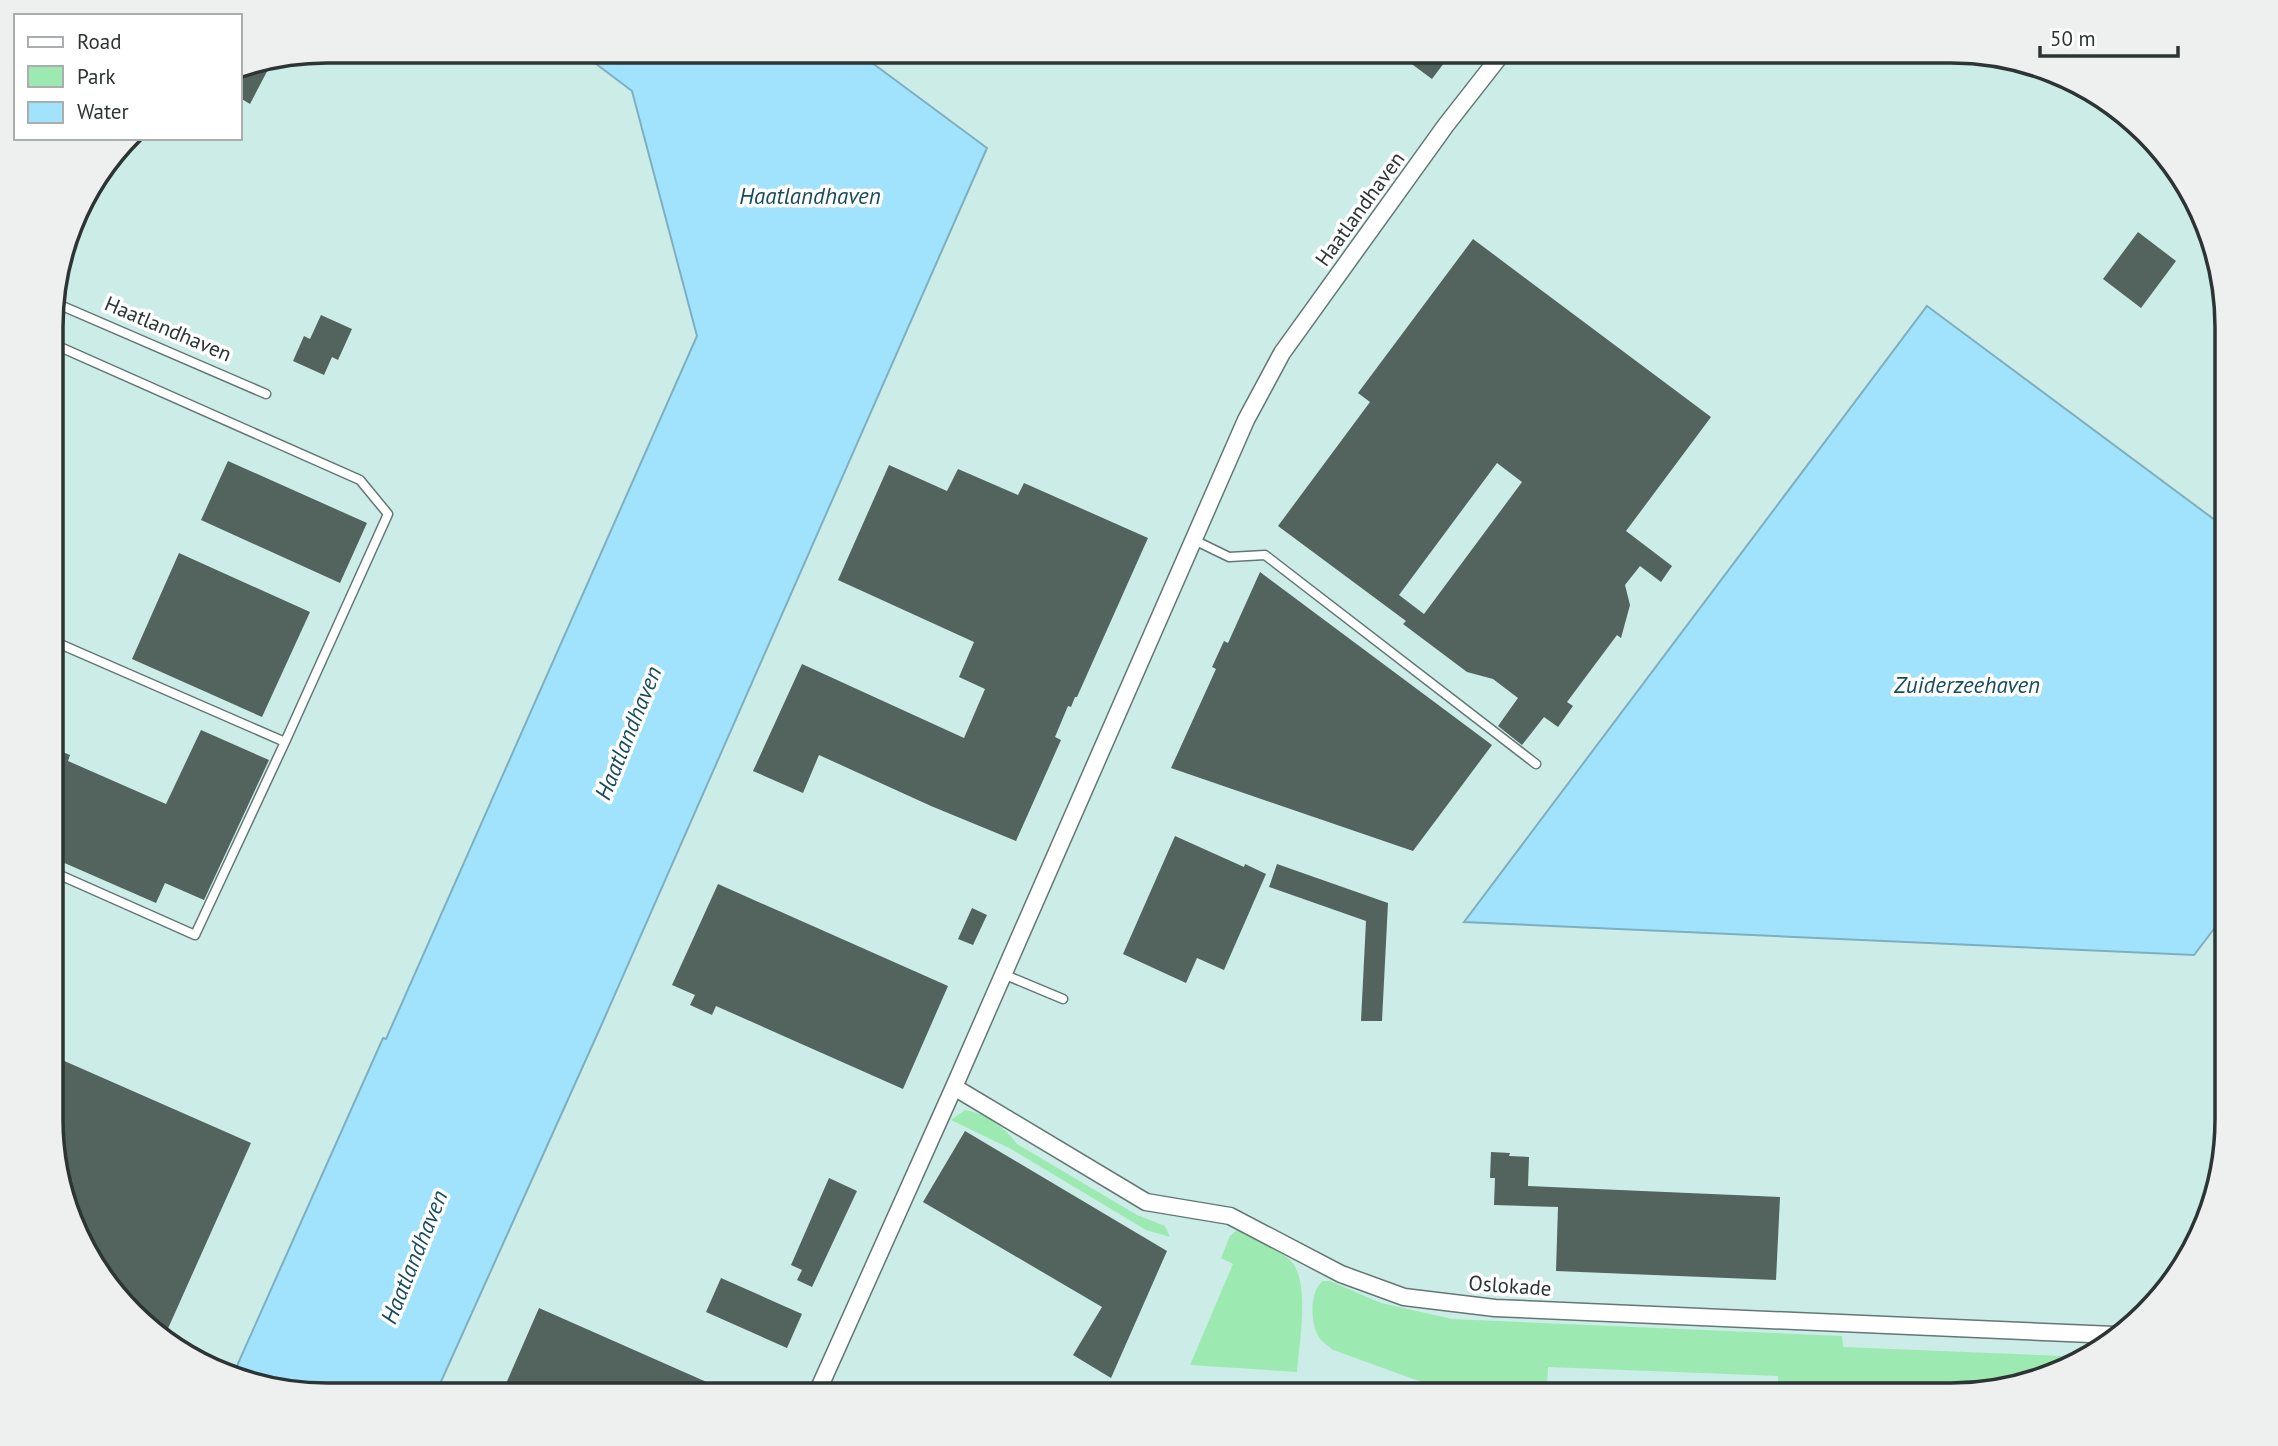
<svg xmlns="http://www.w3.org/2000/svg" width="2278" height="1446" font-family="'PT Sans',sans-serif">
  <rect width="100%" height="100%" fill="#e1f8f5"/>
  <path fill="#ccece8" d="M327,51h1624l88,14 65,32 86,92 37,120v828l-14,70 -32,65 -92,86 -120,37h-1642l-88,-14 -65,-32 -86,-92 -35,-102v-864l26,-87 51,-66h110v-70z"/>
  <path fill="#9ceab1" d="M965,1110c20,3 40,17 52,34l120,71 28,11 5,11 -24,-7 -135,-81 -60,-29z
    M1238,1229c15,8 40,20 52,31 21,19 9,85 7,112l-107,-7 43,-101 -12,-6 9,-22z
    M1323,1281h7l51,22 71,16 390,17 1,11 247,10 -121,38h-191v-19l-230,-9 -1,28h-89l-125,-45c-4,-3 -9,-7 -13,-11 -10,-13 -11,-48 3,-58z"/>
  <path fill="#a1e3fd" stroke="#7eafc1" stroke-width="2" d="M579,51h277l131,97 -386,878 -166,369h-108l-88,-14 -7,-4 151,-339 3,1 311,-703 -65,-245z
    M1927,306l300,223v383l-33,43 -730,-33z"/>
  <path fill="#52645d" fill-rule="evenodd" d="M1394,51h59l-21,28z
    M272,62l-22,42 -10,-6v-30z
    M2138,232l38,29 -35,47 -38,-29z
    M1473,239l238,178 -85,114 46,35 -11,16 -21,-16 -15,19 5,20 -9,33 -4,-3 -50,67 6,4 -15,21 -14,-10 -22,28 -24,-19 20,-28 -25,-19 -26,-7 -64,-48 3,-3 -128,-95 92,-124 -12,-9zM1497,463l25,19 -98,132 -25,-19z
    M321,315l31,14 -14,31 -6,-3 -8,18 -31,-14 11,-25 6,3z
    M228,461l139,62 -27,60 -139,-63z
    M889,465l58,26 11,-22 60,26 6,-12 124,55 -71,159h-2l-4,10 -3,-1 -13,31 6,3 -45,101 -85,-35 -112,-51 -16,38 -50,-22 49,-107 162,74 21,-49 -26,-12 15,-35 -136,-62z
    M179,553l131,59 -48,105 -130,-58z
    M1260,572l232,173 -79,106 -242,-83 45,-99 -4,-2 12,-26 4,2z
    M201,730l68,30 -65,140 -39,-17 -9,20 -103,-45v-110l17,7 -2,6 98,43z
    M1175,836l69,31 1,-3 21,10 -42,96 -27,-12 -11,25 -63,-29z
    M1277,864l111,39 -6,118h-21l5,-100 -97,-34z
    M718,884l230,102 -45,103 -187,-83 -4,9 -22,-10 5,-10 -23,-10z
    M972,908l15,7 -14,30 -15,-6z
    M53,1056l198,87 -85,190 -12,-5 -66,-71 -35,-102z
    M965,1131l202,120 -56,127 -38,-23 29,-48 -179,-105z
    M1491,1152l19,1 -1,3 20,1 -1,29 252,11 -4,83 -220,-9 2,-64 -64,-2 1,-27h-5z
    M829,1178l28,13 -45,96 -15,-7 5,-10 -11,-5z
    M721,1278l81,36 -15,34 -81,-36z
    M539,1308l197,87h-235z"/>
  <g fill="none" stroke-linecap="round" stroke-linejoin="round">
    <g stroke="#637775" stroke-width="11">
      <path id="lane" d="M53,302l213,92
        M60,347l300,133 28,34 -103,228
        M2227,507l-6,8 6,5
        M1194,540l35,17 36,-2 271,209
        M53,641l232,101 -90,193 -142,-63
        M1003,974l60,25"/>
    </g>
    <g stroke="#637775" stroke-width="19">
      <path id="street" d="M954,1087l192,115 84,14 111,58 63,23 91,11 619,27
        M816,1395l138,-308 292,-667 36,-67 164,-228 58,-74"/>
    </g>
    <use href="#lane" stroke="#fff" stroke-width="8"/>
    <use href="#street" stroke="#fff" stroke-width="16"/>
  </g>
  <g text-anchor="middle" stroke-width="7" stroke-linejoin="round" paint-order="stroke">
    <g font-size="21" fill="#2c3534" stroke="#fff">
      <text transform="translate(1360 209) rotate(-54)" y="7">Haatlandhaven</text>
      <text transform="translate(168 329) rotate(23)" y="7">Haatlandhaven</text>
      <text transform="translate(1510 1286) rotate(4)" y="7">Oslokade</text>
    </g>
    <g font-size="23" font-style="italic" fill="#164c5e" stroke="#fff">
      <text x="810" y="204">Haatlandhaven</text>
      <text x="1967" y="693">Zuiderzeehaven</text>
      <text transform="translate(628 733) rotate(-68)" y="8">Haatlandhaven</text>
      <text transform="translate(414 1257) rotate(-68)" y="8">Haatlandhaven</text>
    </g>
  </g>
  <path d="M0 0H2278V1446H0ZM327 63H1951A264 264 0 0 1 2215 327V1119A264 264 0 0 1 1951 1383H327A264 264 0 0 1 63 1119V327A264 264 0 0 1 327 63Z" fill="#eeefef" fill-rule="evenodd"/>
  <path fill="none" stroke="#2c3534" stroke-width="3.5" d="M327 63H1951A264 264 0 0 1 2215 327V1119A264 264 0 0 1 1951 1383H327A264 264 0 0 1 63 1119V327A264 264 0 0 1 327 63Z"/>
  <rect x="14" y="14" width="228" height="126" fill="#ffffff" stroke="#abaeae" stroke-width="2"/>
  <rect x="28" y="37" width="35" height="10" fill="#ffffff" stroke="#abaeae" stroke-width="2"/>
  <text x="77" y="49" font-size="21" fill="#2c3534">Road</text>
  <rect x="28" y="66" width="35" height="21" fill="#9ceab1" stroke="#abaeae" stroke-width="2"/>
  <text x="77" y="84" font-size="21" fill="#2c3534">Park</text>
  <rect x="28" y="102" width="35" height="21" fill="#a1e3fd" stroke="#abaeae" stroke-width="2"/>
  <text x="77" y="119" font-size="21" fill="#2c3534">Water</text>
  <path d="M2040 46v10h138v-10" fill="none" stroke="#2c3534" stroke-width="3.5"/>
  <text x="2050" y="46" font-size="21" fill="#2c3534" stroke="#ffffff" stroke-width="5" paint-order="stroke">50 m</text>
</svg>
